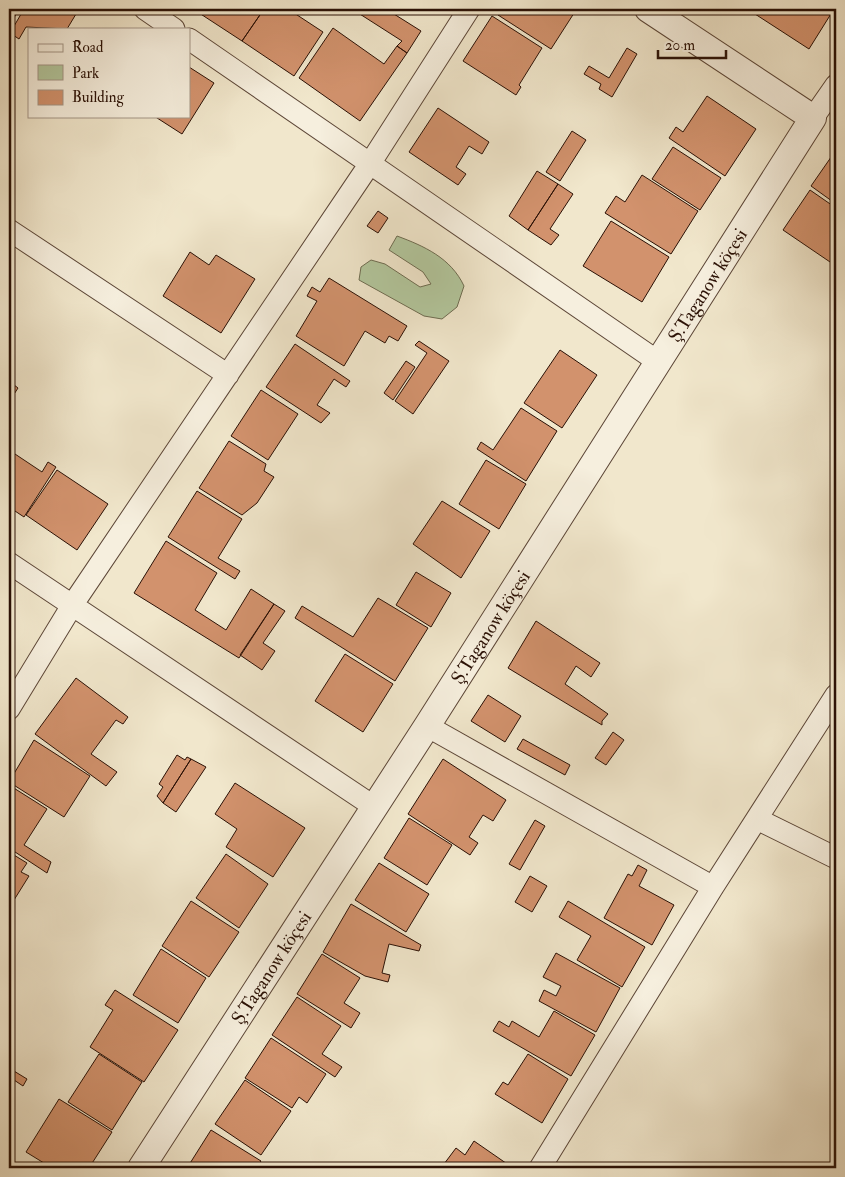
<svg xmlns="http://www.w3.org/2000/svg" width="845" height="1177" font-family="'IM FELL Double Pica',serif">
  <rect width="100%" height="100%" fill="#f1e7cc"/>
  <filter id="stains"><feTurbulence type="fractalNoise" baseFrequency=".004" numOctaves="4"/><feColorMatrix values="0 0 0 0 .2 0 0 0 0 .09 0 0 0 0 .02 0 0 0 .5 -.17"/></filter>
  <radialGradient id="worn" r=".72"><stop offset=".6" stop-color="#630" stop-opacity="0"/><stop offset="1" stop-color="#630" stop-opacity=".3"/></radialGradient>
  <path fill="#b3c79d" stroke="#6e6c51" d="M397,236c27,10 54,22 67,50l-7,21 -15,12 -18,-3 -65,-36 2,-13 10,-7 14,4 35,23 11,-3 -8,-12 -34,-22z"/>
  <path fill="#d2926d" stroke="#2a1005" d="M9,9h10l-8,14 -2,-2z
    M24,9h55l-12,20 -41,-2 -7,12 -9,-6z
    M193,9h71l-22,32z
    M264,9h24l35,23 -29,44 -52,-35z
    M352,9h34l35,22 -14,22 -10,-7 5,-5z
    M502,9h72l2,1 -25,39 -53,-34z
    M758,9h76l-25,40 -54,-35z
    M492,16l50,32 -23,37 2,2 -5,8 -53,-34z
    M333,28l51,36 13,-18 10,7 -47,68 -61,-43z
    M627,48l10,6 -25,43 -13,-8 2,-5 -17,-10 5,-8 20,12z
    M189,67l25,16 -32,51 -28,-18h35z
    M707,96l49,33 -31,47 -56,-38 7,-11 7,5z
    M438,108l51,34 -7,12 -13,-8 -13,21 10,7 -8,11 -49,-33z
    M572,131l14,9 -26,41 -14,-9z
    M673,147l48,31 -21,32 -48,-31z
    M836,150v54l-25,-18z
    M537,171l21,13 -30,46 -19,-14z
    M642,175l56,36 -27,43 -66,-41 11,-17 9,6z
    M558,184l15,10 -23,35 9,6 -8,10 -23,-15z
    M810,190l26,18v51l-3,5 -50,-34z
    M378,211l10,7 -10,15 -11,-7z
    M611,221l58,36 -27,45 -59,-36z
    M190,252l19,13 7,-10 39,24 -34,54 -58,-37z
    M329,278l78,48 -9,15 -9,-5 -4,7 -20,-12 -21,35 -48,-30 21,-35 -10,-5 5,-9 8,5z
    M419,341l30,20 -36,53 -18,-13 32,-48 -12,-8z
    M295,344l55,37 -4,6 -12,-8 -17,26 13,8 -9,10 -55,-36z
    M560,350l37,25 -35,53 -38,-25z
    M406,361l9,6 -22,33 -9,-7z
    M9,381l9,7 -9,14z
    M261,390l37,24 -30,46 -37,-24z
    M521,408l36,23 -31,50 -49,-32 4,-7 12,8z
    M229,441l37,23 -2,7 10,6 -17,26 -15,12 -43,-27z
    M9,450l33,22 6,-10 8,5 -32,50 -15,-10z
    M486,460l40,24 -27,45 -40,-25z
    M57,470l51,34 -31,46 -51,-35z
    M197,491l45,28 -24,39 22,13 -5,8 -67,-42z
    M442,501l48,30 -29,47 -48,-34z
    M166,541l51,32 -22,37 31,20 25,-41 23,15 -35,54 -105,-65z
    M416,572l35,21 -20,34 -35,-22z
    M378,598l50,30 -33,53 -100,-63 7,-12 51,31z
    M274,604l11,7 -22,32 12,8 -13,19 -22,-15z
    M536,621l64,42 -9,14 -15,-11 -11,18 43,30 -6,7v4l-94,-57z
    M345,654l48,30 -30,48 -48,-31z
    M76,678l52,39 -5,7 -7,-4 -25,34 26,18 -11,14 -71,-52z
    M488,695l33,21 -16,26 -34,-21z
    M613,732l11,8 -18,25 -11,-7z
    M523,739l47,26 -5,10 -48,-26z
    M34,740l56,36 -26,41 -55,-35z
    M177,755l8,5 2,-3 4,2 -28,44 -6,-7 6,-9 -4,-3z
    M191,759l15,8 -30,45 -13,-9z
    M443,759l63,41 -13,21 -10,-6 -14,22 9,6 -8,12 -62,-41z
    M235,783l70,45 -32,49 -47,-30 11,-18 -22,-15z
    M9,785l38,24 -23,36 27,17 -4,11 -38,-25z
    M409,818l43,27 -25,40 -43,-27z
    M535,820l10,6 -25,44 -11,-6z
    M9,852l18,11 -6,9 8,4 -20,32z
    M226,854l42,30 -29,44 -43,-30z
    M379,863l50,31 -23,38 -51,-32z
    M638,865l9,5 -8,16 35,19 -22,40 -48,-27 24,-44 4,2z
    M530,876l17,10 -15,26 -17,-10z
    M191,901l48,31 -30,45 -47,-31z
    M568,901l77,46 -23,40 -45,-27 14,-24 -32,-19z
    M351,904l70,41 -2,6 -30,-7 -7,29 8,2 -2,7 -23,-6 -42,-24z
    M161,949l45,29 -28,45 -45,-28z
    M556,953l64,35 -24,44 -57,-31 5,-11 12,6 5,-10 -18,-9z
    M322,954l38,24 -16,25 16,10 -9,15 -54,-34z
    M115,990l63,40 -34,52 -54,-35 23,-37 -8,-5z
    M297,997l44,29 -19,28 20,13 -7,10 -63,-42z
    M554,1011l41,24 -24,41 -78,-45 6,-10 10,6 3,-6 27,16z
    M271,1038l55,36 -19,29 -8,-6 -7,11 -47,-30z
    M99,1054l43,28 -30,48 -44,-28z
    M528,1054l40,25 -26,44 -47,-29 8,-12 5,3z
    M9,1068l18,11 -4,7 -12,-8 -2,3z
    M245,1080l46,31 -30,44 -46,-31z
    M59,1099l53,33 -23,36h-37l-26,-16z
    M211,1130l50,31 -5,7h-69z
    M474,1141l39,27h-72l15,-20 9,7z"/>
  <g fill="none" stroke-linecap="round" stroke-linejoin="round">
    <g stroke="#5c4637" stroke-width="23">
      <path id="minor" d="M145,9l29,20
        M189,39l468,322
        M813,118l23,-33
        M9,230l219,145
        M9,563l364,243
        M9,709l64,-105 298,-442 98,-153
        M427,726l286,161
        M757,819l79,39
        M540,1168l173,-281 123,-192"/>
    </g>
    <g stroke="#5c4637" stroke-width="28">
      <g id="tertiary">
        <path id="s1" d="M141,1168l286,-442 386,-608 -165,-109"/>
      </g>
    </g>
    <use href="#minor" stroke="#f6efde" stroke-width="21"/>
    <use href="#tertiary" stroke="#f6efde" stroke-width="26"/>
  </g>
  <g text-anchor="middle" stroke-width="4.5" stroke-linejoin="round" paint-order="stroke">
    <g font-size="19" fill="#2a1005" stroke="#f6efde">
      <text dy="7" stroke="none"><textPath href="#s1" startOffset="1049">Ş.Taganow köçesi</textPath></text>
      <text dy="7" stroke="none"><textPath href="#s1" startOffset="644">Ş.Taganow köçesi</textPath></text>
      <text dy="7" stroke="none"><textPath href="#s1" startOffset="239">Ş.Taganow köçesi</textPath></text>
    </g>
  </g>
  <rect width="845" height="1177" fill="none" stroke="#f1e7cc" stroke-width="30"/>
  <rect x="10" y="10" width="825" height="1157" fill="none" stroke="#2a1005" stroke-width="2.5"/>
  <rect x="15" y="15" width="815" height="1147" fill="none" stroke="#2a1005"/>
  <rect x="28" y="28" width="162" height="90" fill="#f6efde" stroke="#a49687"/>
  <rect x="38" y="44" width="25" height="8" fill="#f6efde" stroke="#a49687"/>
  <text x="72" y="52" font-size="15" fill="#2a1005">Road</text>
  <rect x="38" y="65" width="25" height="15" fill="#b3c79d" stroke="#a49687"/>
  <text x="72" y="78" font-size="15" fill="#2a1005">Park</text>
  <rect x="38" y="90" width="25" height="15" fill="#d2926d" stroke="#a49687"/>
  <text x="72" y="102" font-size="15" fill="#2a1005">Building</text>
  <path d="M658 50v8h68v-8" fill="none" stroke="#2a1005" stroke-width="2.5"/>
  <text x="665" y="50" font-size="15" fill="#2a1005" stroke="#f6efde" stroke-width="4" paint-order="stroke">20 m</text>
  <rect width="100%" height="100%" filter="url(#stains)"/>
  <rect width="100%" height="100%" fill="url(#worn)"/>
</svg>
